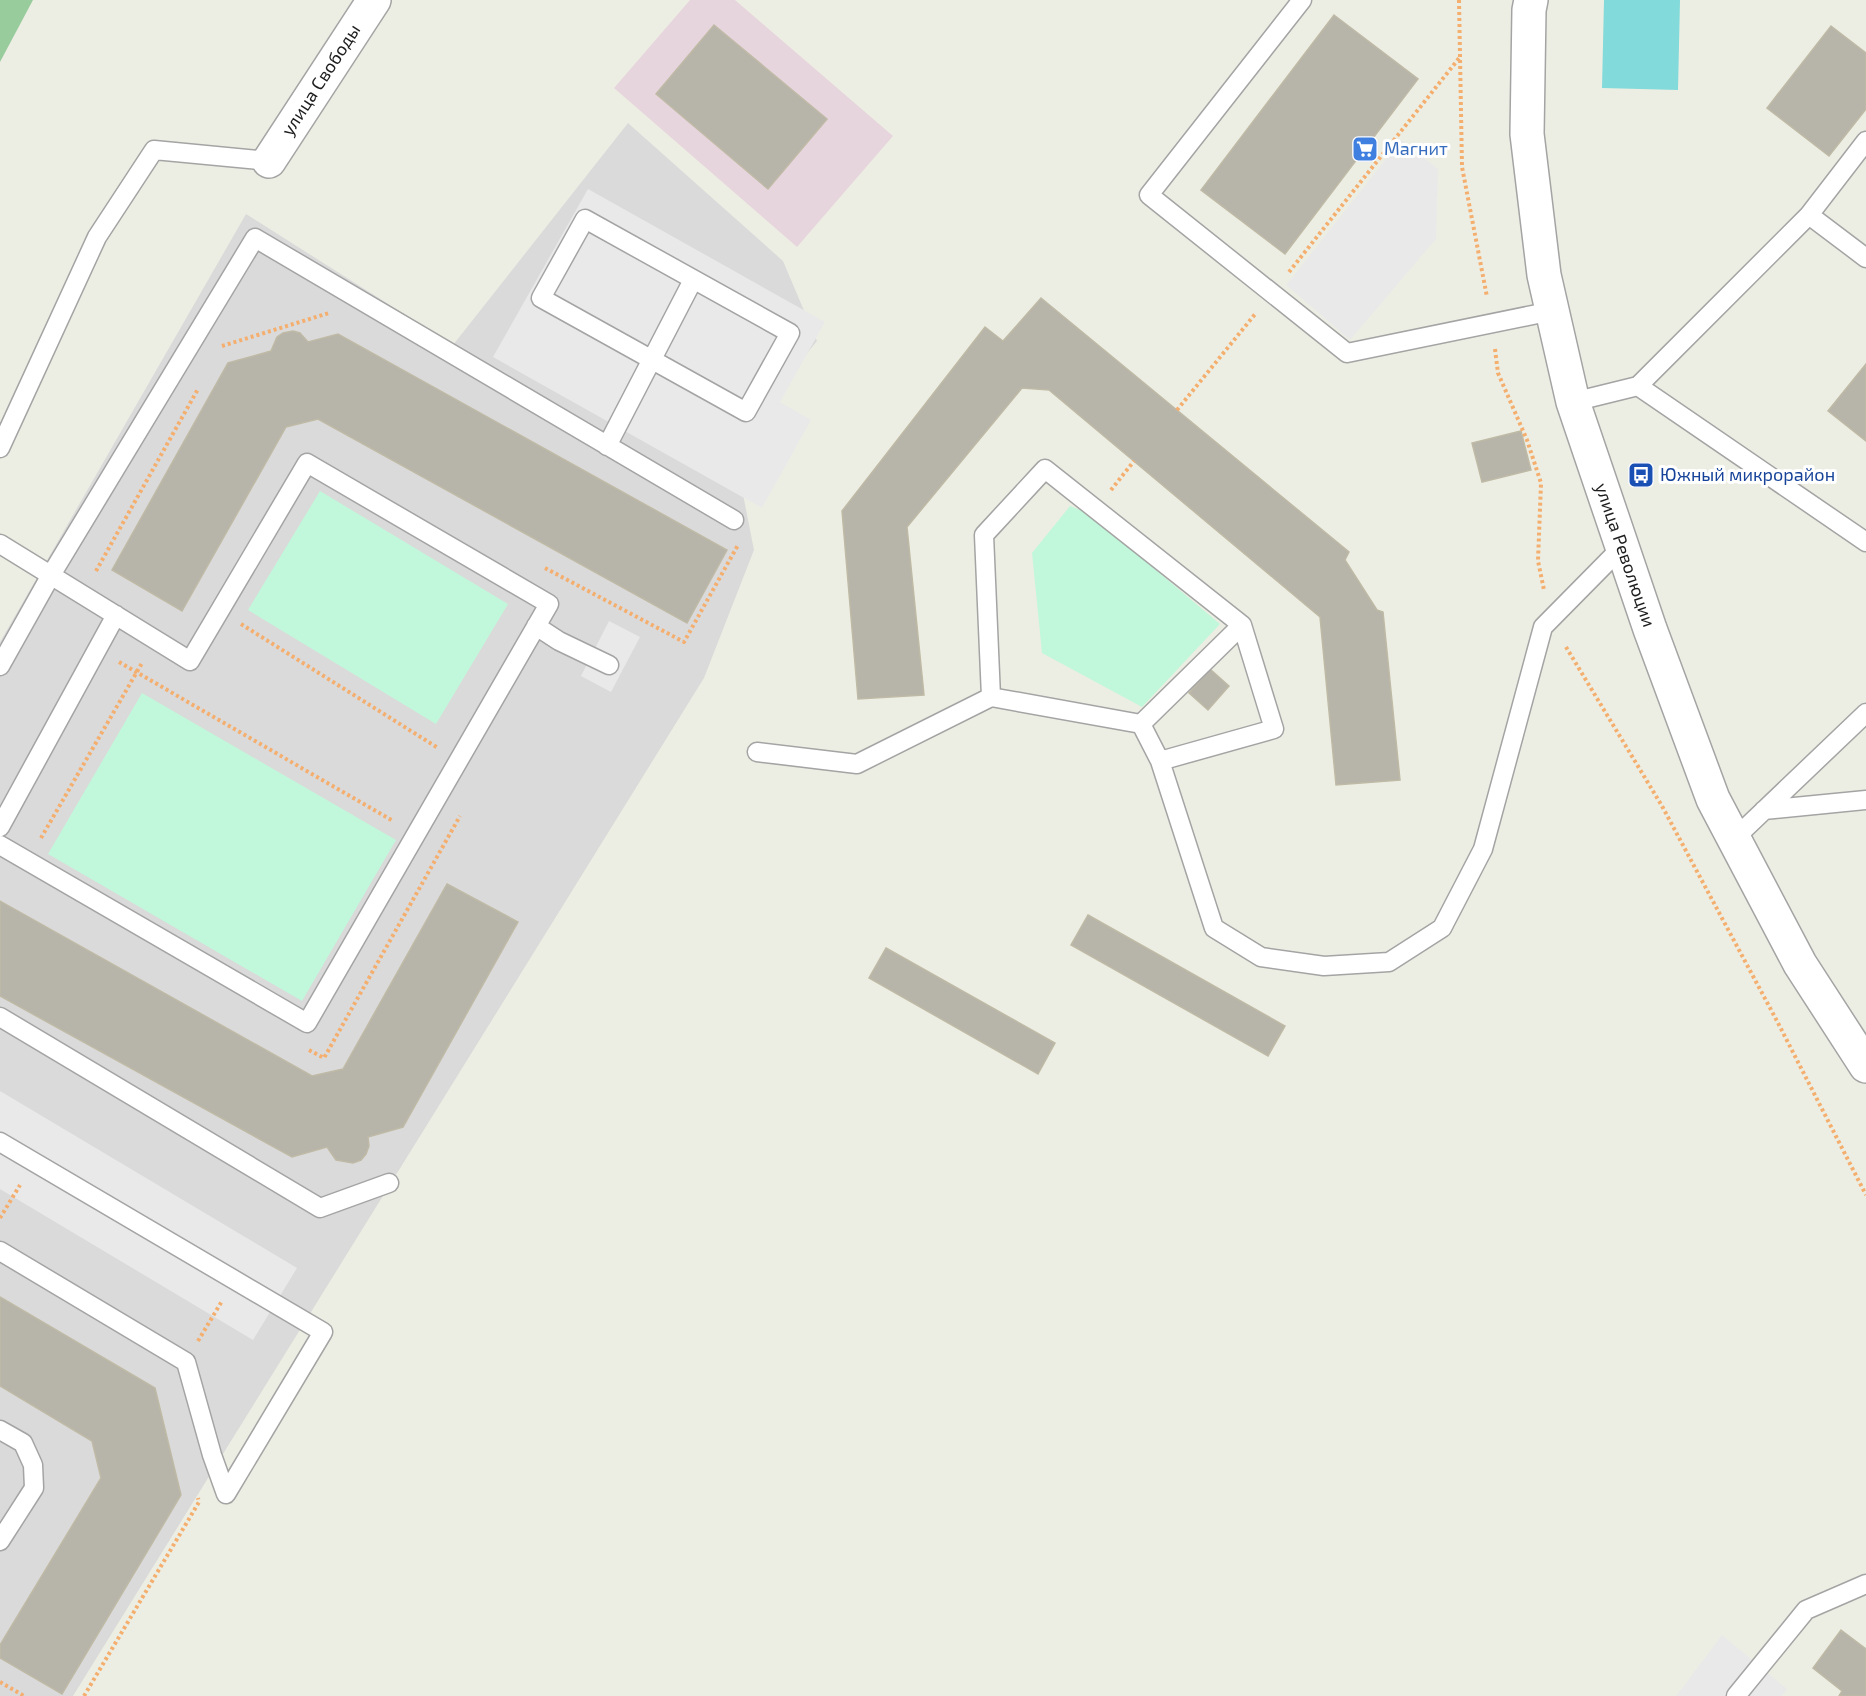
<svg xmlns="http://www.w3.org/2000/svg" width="1866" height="1696" font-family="'Exo 2',sans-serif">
  <rect width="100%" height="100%" fill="#edeee3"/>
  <path fill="#dbdada" d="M628,123l155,138 34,80 -46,57 -31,81 14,71 -50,128 -631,1018h-73v-1054l246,-428 207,131z"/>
  <path fill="#e7d5dd" d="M690,0h45l158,136 -96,111 -183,-159z"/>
  <path fill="#99cc9d" d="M0,0h33l-33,62z"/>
  <path fill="#c1f7da" d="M320,491l188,113 -72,120 -188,-114z
    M1070,506l18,7 132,111 -78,83 -100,-54 -10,-100z
    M142,693l254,147 -94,161 -254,-147z"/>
  <path fill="#83dada" d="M1604,0h76l-2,90 -76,-2z"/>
  <path fill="#e9e9e9" d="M1401,140l37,29 -2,70 -86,101 -64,-55z
    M588,189l237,133 -45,80 31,18 -49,88 -269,-151z
    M609,621l31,16 -29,55 -30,-16z
    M0,1091l297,177 -44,72 -253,-151z
    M1722,1635l65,54 -5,7h-106z"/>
  <path fill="#b7b4a9" stroke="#bfbaa6" stroke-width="1.5" d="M1334,15l84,64 -133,175 -84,-64z
    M714,25l113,94 -59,70 -112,-95z
    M1831,26l35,27v56l-37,47 -62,-48z
    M1041,298l308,254 -4,8 32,50 6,2 17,168 -64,5 -16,-168 -271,-227 -27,-2 -115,139 17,168 -66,4 -16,-188 143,-184 18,14z
    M293,331l7,2 8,9 30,-8 389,216 -40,73 -369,-204 -32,8 -104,184 -70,-41 116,-207 43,-12 6,-14 6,-4z
    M1866,364v77l-38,-30z
    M1521,431l10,39 -49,12 -10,-39z
    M1210,669l19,17 -21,24 -19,-17z
    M447,884l71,38 -115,205 -35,10 1,9 -3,8 -5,6 -8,3 -17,-3 -9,-13 -35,10 -292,-161v-95l312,175 31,-7z
    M1088,915l197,111 -17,30 -197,-111z
    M886,948l169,95 -17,31 -169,-96z
    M0,1297l155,91 26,107 -119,199 -62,-36v-13l101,-167 -9,-37 -92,-55z
    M1841,1630l25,19v47h-27l3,-5 -29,-23z"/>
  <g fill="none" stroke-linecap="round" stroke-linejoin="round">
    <g stroke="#a4a4a4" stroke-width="21">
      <path id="service" d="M1302,0l-153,195 198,158 205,-42
        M1809,215l57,43
        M585,219l205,114 -44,79 -205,-114z
        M1638,386l171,-171 57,-74
        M1573,402l65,-16 228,156
        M607,446l86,-166
        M0,448l97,-211 57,-87 115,11
        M0,544l190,117 117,-198 242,141 -242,419 -307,-178
        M536,626l23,15 50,24
        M0,666l51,-91 204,-337 479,282
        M991,697l-7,-162 61,-66 197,156 32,104 -114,32
        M1141,724l101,-99
        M757,752l100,12 134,-67 150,27 19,37 54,167 47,29 63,9 65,-4 53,-34 41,-79 60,-222 79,-80
        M1764,810l102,-10
        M0,827l116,-212
        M1734,839l132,-126
        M0,1017l320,191 69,-25
        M0,1142l323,190 -97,162 -14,-39 -26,-93 -186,-111
        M0,1430l23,13 10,22 1,23 -34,53
        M1736,1696l70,-86 60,-26"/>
    </g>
    <g stroke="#a4a4a4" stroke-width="36">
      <path id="minor" d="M1531,0l-2,10 -2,124 17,141 29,127 77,227 63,170 87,165 66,102
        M269,161l105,-161"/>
    </g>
    <path stroke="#f4ae6e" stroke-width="4" stroke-dasharray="3 3" stroke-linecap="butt" d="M1459,0l3,167 25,130
      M1289,272l171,-215
      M222,346l107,-33
      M1495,349l3,24 29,67 14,43 -3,78 6,29
      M1177,410l79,-97
      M1111,490l23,-29
      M545,568l139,74 54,-97
      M96,571l102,-182
      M241,624l197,124
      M1566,647l96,159 115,215 89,174
      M119,662l274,159
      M41,838l101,-175
      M309,1050l15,8 136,-242
      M0,1218l20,-33
      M198,1341l24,-40
      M0,1682l24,14
      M84,1696l115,-194 -1,-4"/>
    <use href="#service" stroke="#fff" stroke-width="18"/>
    <use href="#minor" stroke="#fff" stroke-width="33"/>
  </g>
  <defs>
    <g id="supermarket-square" transform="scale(1.35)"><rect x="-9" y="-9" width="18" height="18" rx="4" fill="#3f7fe0" stroke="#fff"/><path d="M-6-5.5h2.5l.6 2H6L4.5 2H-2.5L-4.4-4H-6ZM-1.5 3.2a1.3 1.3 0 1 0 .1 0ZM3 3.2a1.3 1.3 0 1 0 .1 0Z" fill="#fff"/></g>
    <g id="bus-square" transform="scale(1.35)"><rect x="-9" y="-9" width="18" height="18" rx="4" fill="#1a4fb4" stroke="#fff"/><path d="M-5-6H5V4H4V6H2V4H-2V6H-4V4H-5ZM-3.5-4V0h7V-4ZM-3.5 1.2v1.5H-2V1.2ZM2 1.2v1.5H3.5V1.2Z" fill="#fff"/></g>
  </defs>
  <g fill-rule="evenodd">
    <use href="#supermarket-square" x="1365" y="149"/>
    <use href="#bus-square" x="1641" y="475"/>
  </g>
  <g text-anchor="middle" stroke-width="6" stroke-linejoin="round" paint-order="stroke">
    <g font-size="18" fill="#1d1d1d" stroke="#fff">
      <text transform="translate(321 80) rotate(-57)" y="6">улица Свободы</text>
      <text transform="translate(1625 555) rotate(71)" y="6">улица Революции</text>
    </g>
    <g font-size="18" fill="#366cbe" stroke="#fff" text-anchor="start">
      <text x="1384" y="155">Магнит</text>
    </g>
    <g font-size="18" fill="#164399" stroke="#fff" text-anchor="start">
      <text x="1660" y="481">Южный микрорайон</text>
    </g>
  </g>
</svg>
